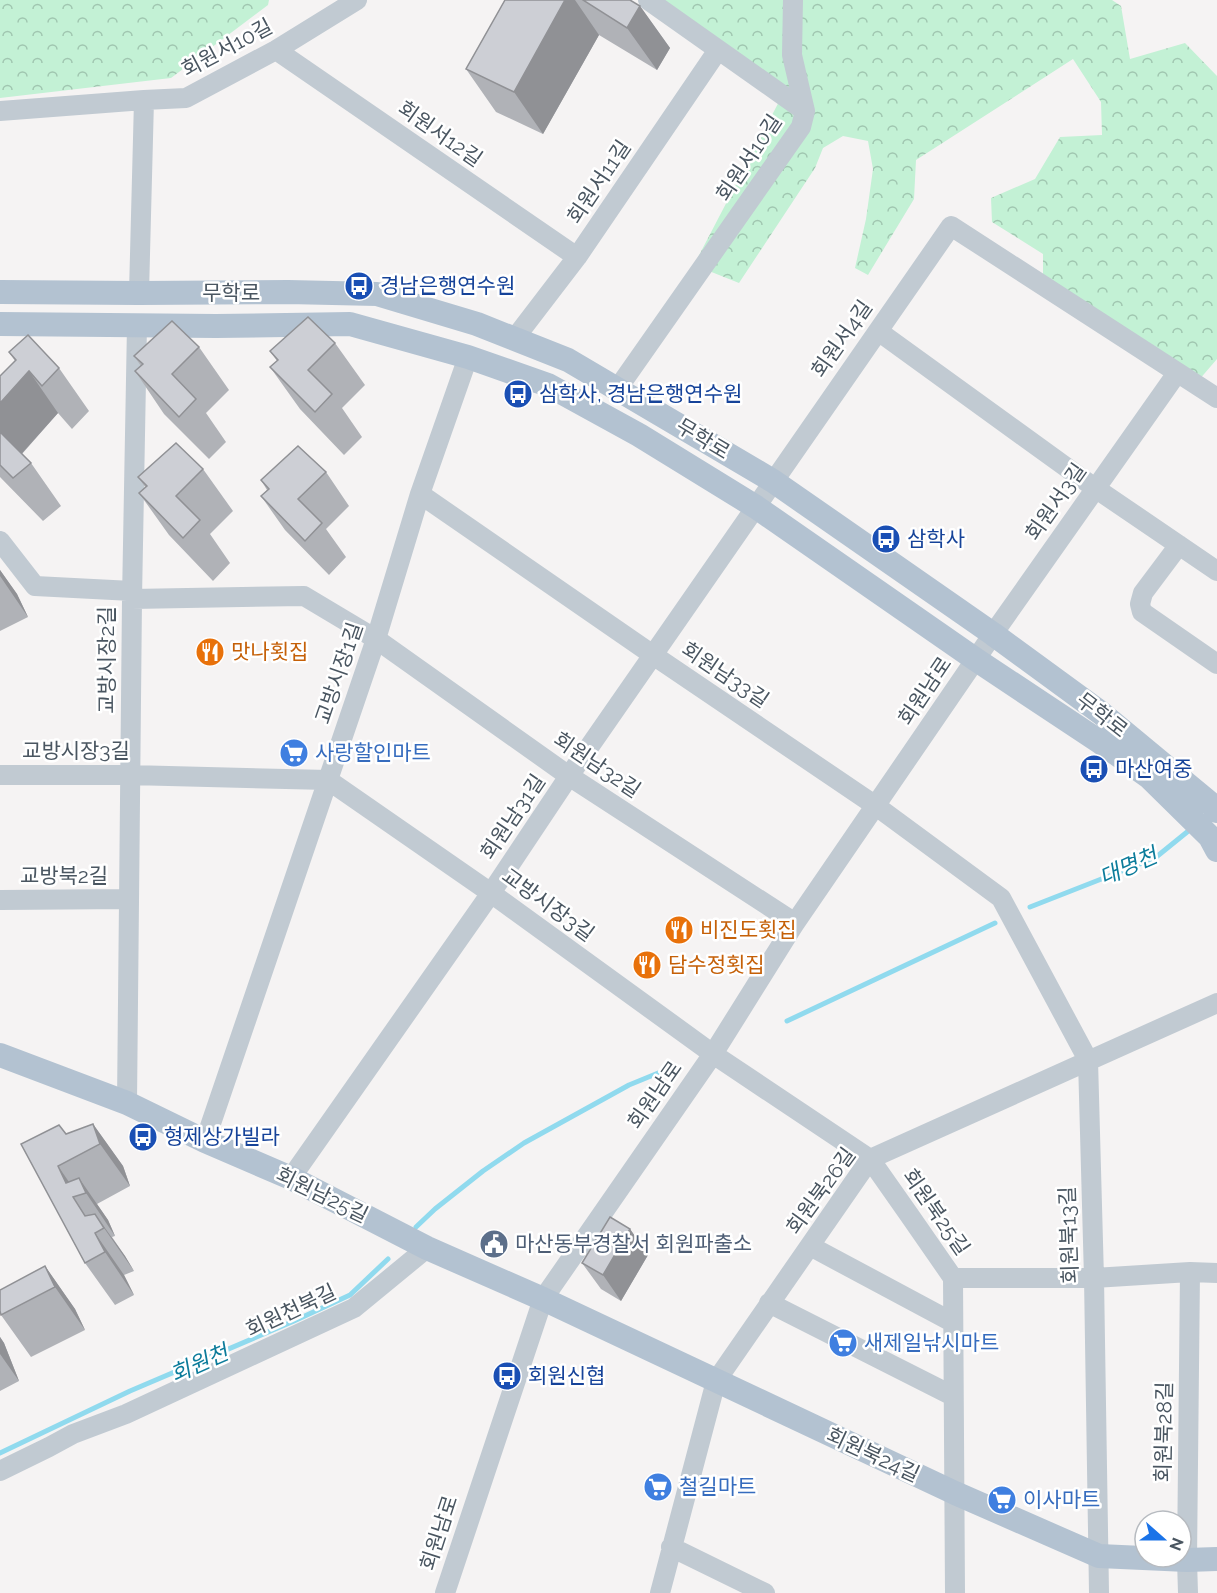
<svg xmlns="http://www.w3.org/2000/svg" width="1217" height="1593" font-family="Raleway,'Noto Sans KR',sans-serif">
  <defs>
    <pattern id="forest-crowns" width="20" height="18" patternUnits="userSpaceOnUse" patternTransform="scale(1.5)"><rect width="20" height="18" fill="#c3f1d5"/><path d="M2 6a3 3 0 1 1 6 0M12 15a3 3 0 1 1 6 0" fill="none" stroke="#a0c6b0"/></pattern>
  </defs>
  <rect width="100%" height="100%" fill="#f5f3f3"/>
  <path fill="url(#forest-crowns)" d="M0,0h269l-1,5 -97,73 -171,20z
    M655,0h457l9,6 9,53 55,-16 32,33v283l-25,29 -149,-103v-31l-51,-32 -1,-24 44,-19 25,-42 42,-2 -1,-33 -28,-43 -157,101 -2,39 -46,76 -13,-7 11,-49 7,-50 -5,-28 -25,-5 -20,12 -8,20 -76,115 -45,-18 90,-173z"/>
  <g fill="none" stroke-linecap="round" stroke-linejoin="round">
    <path stroke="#90daee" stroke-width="5" d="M1030,907l125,-49 37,-30
      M787,1021l208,-98
      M416,1227l19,-18 48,-38 41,-28 105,-58 39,-16
      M0,1453l130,-62 164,-70 56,-26 38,-36"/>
    <path stroke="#c1cad2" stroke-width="20" d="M648,0l157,111
      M276,50l301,207
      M0,111l144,-11 42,-2 90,-48 81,-50
      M139,293l5,-193
      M878,331l217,157 122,83
      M515,338l62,-81 141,-207
      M618,388l183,-261 4,-16 -13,-56 1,-55
      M420,494l233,161 223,151 125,92 87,162 6,218 5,315
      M0,541l35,45 97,5
      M1179,545l-36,48 -3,11 2,8 75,52
      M132,599l172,-3 72,43 193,137 226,147
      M0,775h130l198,5 163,113 222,161 157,105 40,57 43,62 2,315
      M0,900l129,-1
      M127,1103l5,-504 5,-274
      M205,1141l171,-502 44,-145 48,-137
      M291,1178l200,-285 78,-117 382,-550 266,172
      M810,1246l142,76
      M953,1278h141l96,-6 27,1
      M769,1303l184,93
      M0,1471l49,-24 24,-13 53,-20 228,-106 73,-60
      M671,1547l94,46
      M445,1593l98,-294 170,-245 82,-131 198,-289 184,-261
      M660,1593l56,-212 154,-222 347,-156
      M1188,1593l-1,-33 3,-288"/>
    <path stroke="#b3c2d1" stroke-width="24" d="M0,292l139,1 149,-1 89,2 100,30 91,36 205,121 220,153 108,79 111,92 5,6
      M0,324l216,2 134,-2 118,33 80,28 91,50 117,72 219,152 125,83 49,35 61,60 7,13
      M0,1055l127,48 78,38 86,37 136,70 116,51 412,194 144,63 88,4 30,-1"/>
  </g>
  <path fill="#b0b2b7" d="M505,0h125l10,6 30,42 -13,22 -58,-35 -56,99 -47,-22 -30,-43z
    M335,343l30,42 -23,23 20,29 -18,18 -44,-46 -30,-42 7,-6 -7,-10z
    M199,347l30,43 -23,23 20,29 -17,17 -45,-45 -29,-43 6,-5 -7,-10z
    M9,352l50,16 30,43 -17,18 -14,-16 -36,41 9,9 30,43 -18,15 -43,-44v-101l15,-15z
    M203,469l30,42 -23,23 20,29 -17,18 -44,-46 -30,-42 6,-6 -7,-10z
    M326,472l23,34 -23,23 20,28 -17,18 -44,-45 -24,-34 6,-6 -6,-10z
    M0,570l17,24 11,23 -28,14z
    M93,1124l30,42 7,20 -33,18 11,16 7,16 -3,1 13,19 9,15 -10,4 10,20 -19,10 -30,-42 -64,-119 45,-10z
    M630,1229l18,26 -27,46 -20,-12 -19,-26z
    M45,1266l30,43 10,21 -54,27 -30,-42z
    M0,1337l4,6 15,38 -19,10z"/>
  <path fill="#909195" d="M565,0h10l24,35 -56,99 -29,-42z
    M640,6l30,42 -13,22 -30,-42z
    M29,371l29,42 -42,47 -16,-23v-34z
    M0,570l17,24 11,23 -28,-41z
    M93,1124l30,42 7,20 -30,-42z
    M58,1166l20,29 -12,-12z
    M79,1178l29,42 7,16 -29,-43z
    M95,1214l30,42 9,15 -30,-43z
    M630,1229l18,26 -27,46 -18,-26z
    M95,1233l29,42 10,20 -29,-43z
    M45,1266l30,43 10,21 -30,-43z
    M0,1337l4,6 15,38 -19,-27z"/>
  <path fill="#cdcfd5" stroke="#909195" stroke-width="1.5" d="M505,0h60l-51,92 -48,-23z
    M583,0h47l10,6 -13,22z
    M308,317l27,26 -27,27 24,24 -17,18 -45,-45 8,-7 -8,-9z
    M172,321l27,26 -27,27 24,25 -17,18 -44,-46 8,-7 -9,-8z
    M28,335l31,33 -17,18 -13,-15 -29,32v-27l16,-16 -7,-8z
    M0,432l31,31 -18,15 -13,-13z
    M176,443l27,26 -27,27 24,24 -17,18 -44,-45 8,-7 -9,-9z
    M298,446l28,26 -28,27 24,24 -17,18 -44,-45 8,-7 -8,-9z
    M93,1124l7,20 -42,22 8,17 13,-5 7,15 -13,4 12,19 10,-2 9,14 -9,5 10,19 -20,11 -64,-119 38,-19 7,9z
    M610,1217l20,12 -27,46 -21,-12z
    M45,1266l10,21 -54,28 -1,-4v-21z"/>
  <defs>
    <g id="bus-disc" transform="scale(1.5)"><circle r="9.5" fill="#1a4fb4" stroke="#fff"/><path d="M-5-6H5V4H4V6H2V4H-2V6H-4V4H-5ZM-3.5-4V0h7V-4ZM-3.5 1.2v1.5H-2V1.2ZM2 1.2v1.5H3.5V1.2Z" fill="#fff"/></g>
    <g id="restaurant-disc" transform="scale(1.5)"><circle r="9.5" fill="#e8710a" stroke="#fff"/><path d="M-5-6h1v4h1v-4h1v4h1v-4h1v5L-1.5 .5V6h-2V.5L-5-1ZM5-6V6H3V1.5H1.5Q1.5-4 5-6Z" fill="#fff"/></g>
    <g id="supermarket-disc" transform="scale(1.5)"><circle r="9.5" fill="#3f7fe0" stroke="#fff"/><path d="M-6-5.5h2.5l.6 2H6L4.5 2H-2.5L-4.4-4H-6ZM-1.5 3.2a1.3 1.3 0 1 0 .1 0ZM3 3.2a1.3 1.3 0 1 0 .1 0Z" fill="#fff"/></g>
    <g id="civic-disc" transform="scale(1.5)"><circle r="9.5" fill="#5c6f8a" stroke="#fff"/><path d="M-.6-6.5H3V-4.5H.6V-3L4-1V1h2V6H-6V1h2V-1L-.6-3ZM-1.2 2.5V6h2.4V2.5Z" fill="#fff"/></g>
  </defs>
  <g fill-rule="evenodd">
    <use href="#bus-disc" x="359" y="286"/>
    <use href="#bus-disc" x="518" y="394"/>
    <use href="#bus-disc" x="886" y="539"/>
    <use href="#restaurant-disc" x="210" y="652"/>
    <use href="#supermarket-disc" x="294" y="753"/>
    <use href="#bus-disc" x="1094" y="769"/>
    <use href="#restaurant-disc" x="679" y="930"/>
    <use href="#restaurant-disc" x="647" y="965"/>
    <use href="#bus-disc" x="143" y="1137"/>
    <use href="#civic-disc" x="494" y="1244"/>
    <use href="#supermarket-disc" x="843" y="1343"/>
    <use href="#bus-disc" x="507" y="1376"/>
    <use href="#supermarket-disc" x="658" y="1487"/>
    <use href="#supermarket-disc" x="1002" y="1500"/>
  </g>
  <g text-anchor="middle" stroke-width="5" stroke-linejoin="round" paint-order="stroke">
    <g font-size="21" fill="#4a5661" stroke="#fff">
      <text transform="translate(227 48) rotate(-28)" y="7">회원서10길</text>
      <text transform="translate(440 134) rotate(35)" y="7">회원서12길</text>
      <text transform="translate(749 158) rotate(-56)" y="7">회원서10길</text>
      <text transform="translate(599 182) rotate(-56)" y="7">회원서11길</text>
      <text x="231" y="300">무학로</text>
      <text transform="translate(842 339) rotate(-55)" y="7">회원서4길</text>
      <text transform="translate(703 439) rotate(31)" y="7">무학로</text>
      <text transform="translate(1056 502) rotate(-55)" y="7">회원서3길</text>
      <text transform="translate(107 660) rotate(-90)" y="7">교방시장2길</text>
      <text transform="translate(339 673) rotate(-71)" y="7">교방시장1길</text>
      <text transform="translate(725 675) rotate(34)" y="7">회원남33길</text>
      <text transform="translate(925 691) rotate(-56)" y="7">회원남로</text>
      <text transform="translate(1102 715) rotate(38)" y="7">무학로</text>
      <text x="76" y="758">교방시장3길</text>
      <text transform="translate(597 765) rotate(34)" y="7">회원남32길</text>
      <text transform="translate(513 817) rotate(-56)" y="7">회원남31길</text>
      <text x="64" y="883">교방북2길</text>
      <text transform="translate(548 905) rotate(36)" y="7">교방시장3길</text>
      <text transform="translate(655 1095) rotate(-55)" y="7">회원남로</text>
      <text transform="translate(821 1191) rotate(-54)" y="7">회원북26길</text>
      <text transform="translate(322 1195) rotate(26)" y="7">회원남25길</text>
      <text transform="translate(936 1212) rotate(55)" y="7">회원북25길</text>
      <text transform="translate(1069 1235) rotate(-92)" y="7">회원북13길</text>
      <text transform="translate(291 1311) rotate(-25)" y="7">회원천북길</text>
      <text transform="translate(1164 1432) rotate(-89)" y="7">회원북28길</text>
      <text transform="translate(873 1455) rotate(25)" y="7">회원북24길</text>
      <text transform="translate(439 1533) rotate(-72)" y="7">회원남로</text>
    </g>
    <g font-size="21" fill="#164399" stroke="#fff" text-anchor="start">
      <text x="380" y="293">경남은행연수원</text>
      <text x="539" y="401">삼학사, 경남은행연수원</text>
      <text x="907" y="546">삼학사</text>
      <text x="1115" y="776">마산여중</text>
      <text x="164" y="1144">형제상가빌라</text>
      <text x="528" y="1383">회원신협</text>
    </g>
    <g font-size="21" fill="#c56008" stroke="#fff" text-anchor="start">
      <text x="231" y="659">맛나횟집</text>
      <text x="700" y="937">비진도횟집</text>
      <text x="668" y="972">담수정횟집</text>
    </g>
    <g font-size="21" fill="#366cbe" stroke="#fff" text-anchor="start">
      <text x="315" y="760">사랑할인마트</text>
      <text x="864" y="1350">새제일낚시마트</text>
      <text x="679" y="1494">철길마트</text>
      <text x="1023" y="1507">이사마트</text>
    </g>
    <g font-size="21" fill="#4e5e75" stroke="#fff" text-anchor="start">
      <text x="515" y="1251">마산동부경찰서 회원파출소</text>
    </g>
    <g font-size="22" font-style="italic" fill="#0c7c9b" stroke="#fff">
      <text transform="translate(1128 866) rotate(-24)" y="8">대명천</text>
      <text transform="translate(199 1363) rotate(-24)" y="8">회원천</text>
    </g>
  </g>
  <g transform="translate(1163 1539) rotate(111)"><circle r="28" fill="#ffffff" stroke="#b7bbc0" stroke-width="1.5"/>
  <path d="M0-4.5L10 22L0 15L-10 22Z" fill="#1a73e8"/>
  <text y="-9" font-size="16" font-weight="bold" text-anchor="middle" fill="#4a5661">N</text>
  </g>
</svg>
